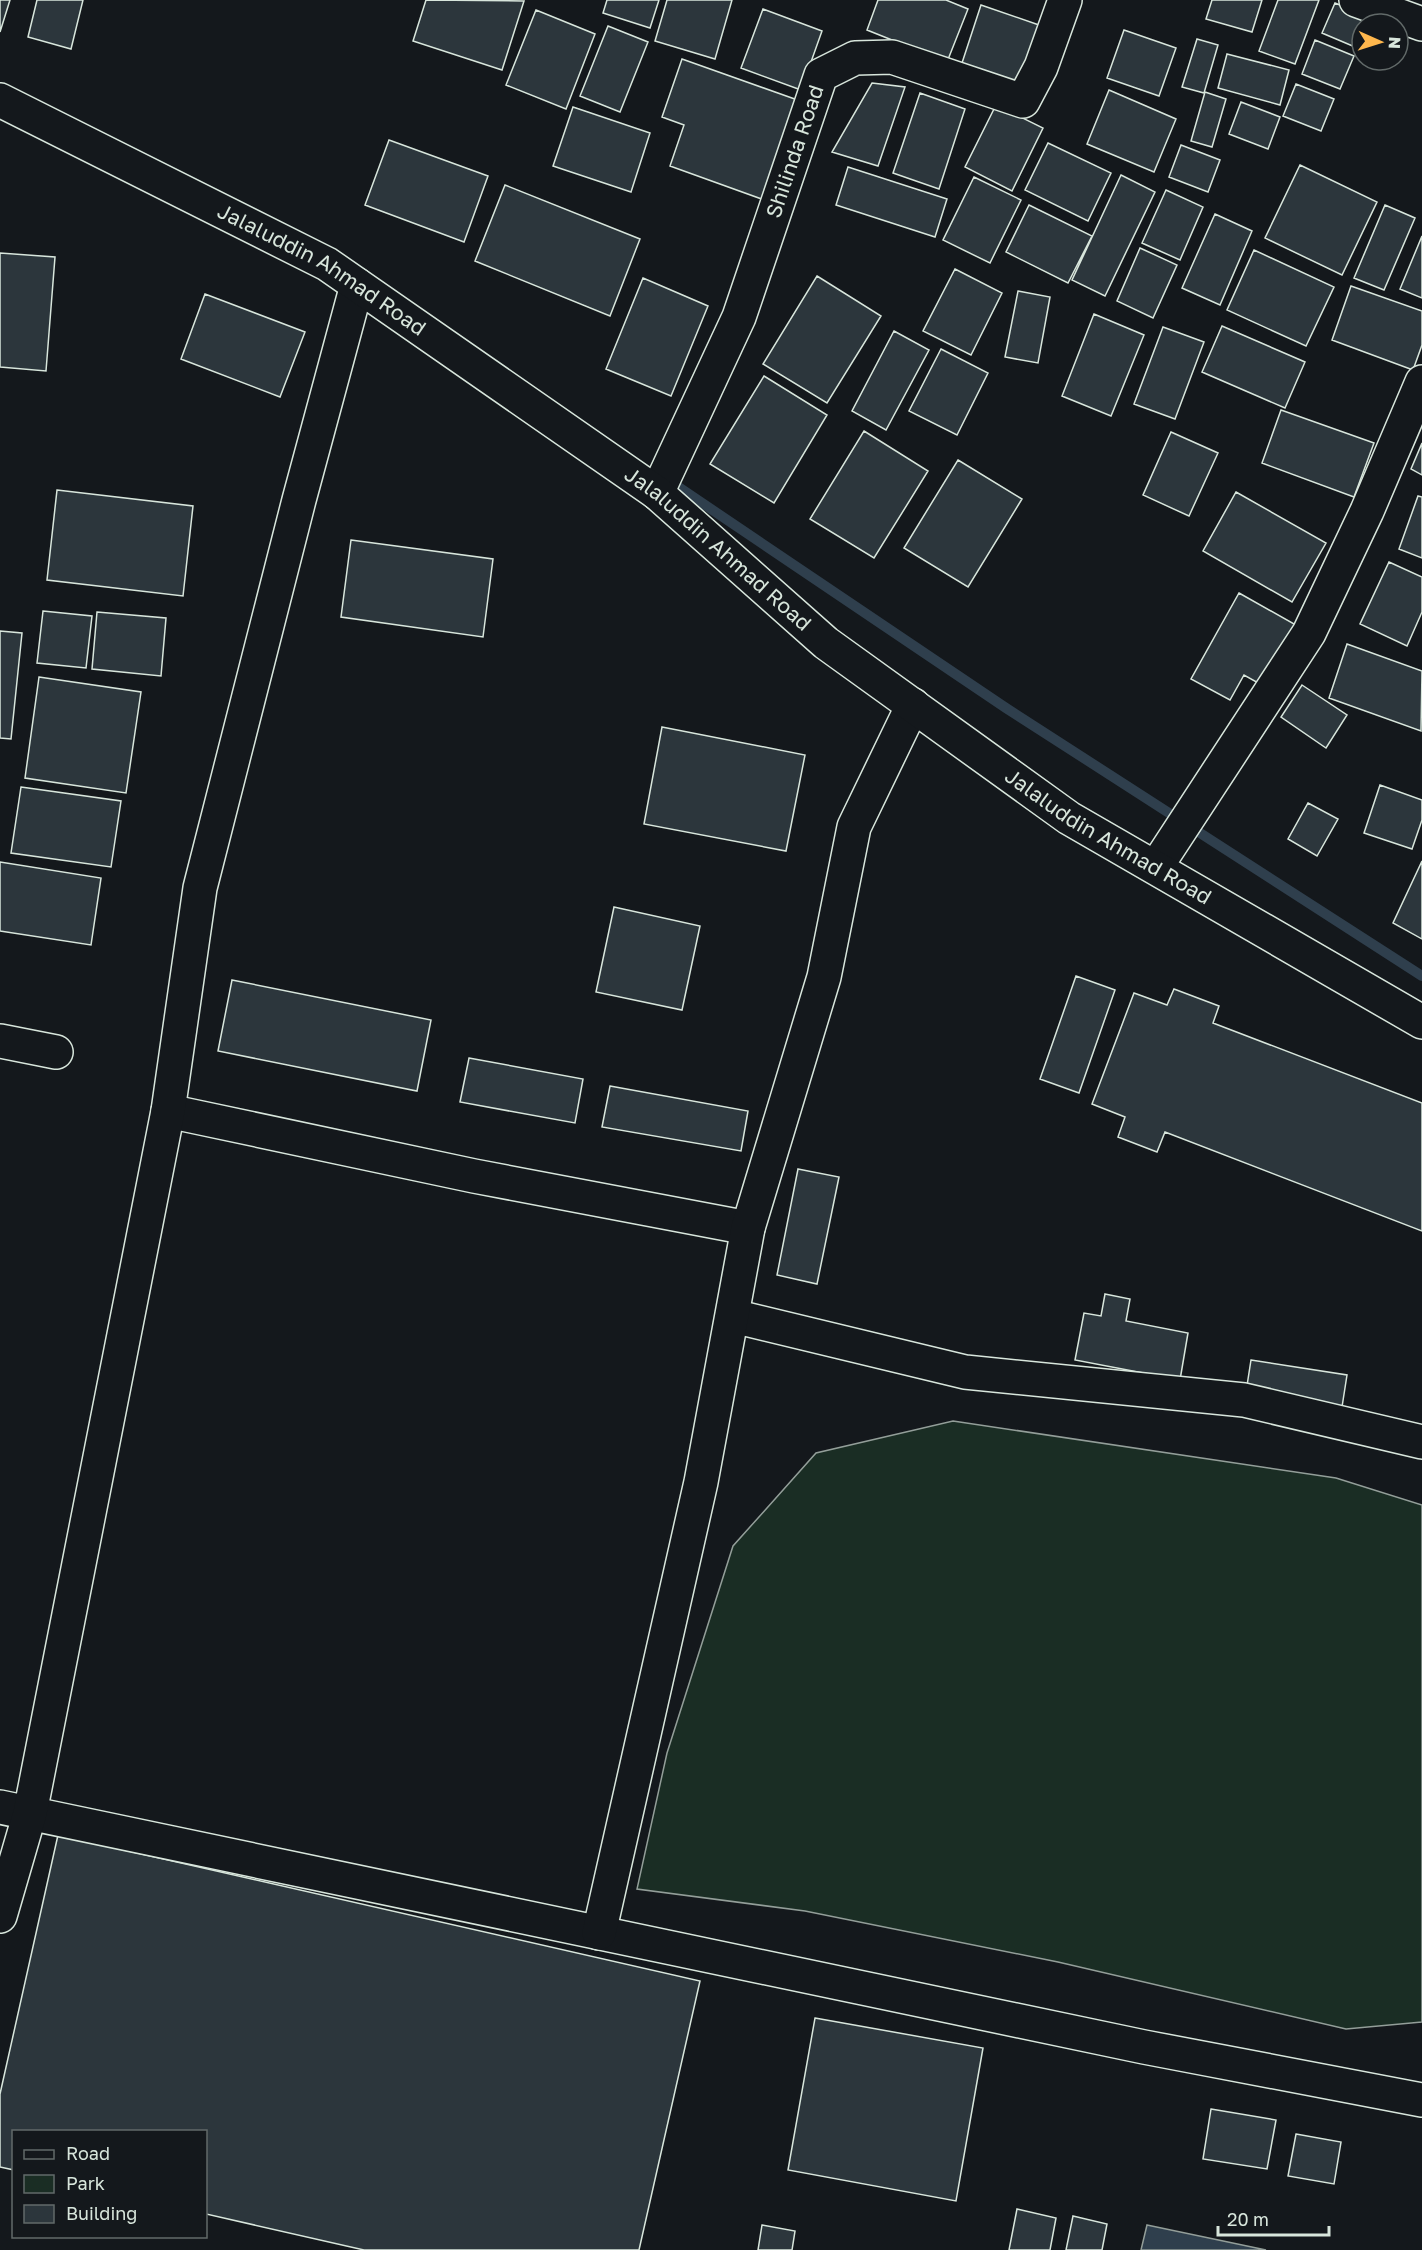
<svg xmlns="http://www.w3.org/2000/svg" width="1422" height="2250" font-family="'Golos Text',sans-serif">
  <rect width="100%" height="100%" fill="#14181c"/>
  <path fill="#1a2d24" stroke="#939e99" stroke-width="1.5" d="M953,1421l383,57 86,27v517l-76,7 -288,-67 -253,-51 -168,-22 30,-136 66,-207 83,-93z"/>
  <path fill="#2f3f4d" stroke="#939e99" stroke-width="1.5" d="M1147,2225l119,25h-125z"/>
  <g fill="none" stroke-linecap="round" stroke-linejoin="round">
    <path stroke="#2f3f4d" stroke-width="10" d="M668,480l338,228 416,268"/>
  </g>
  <path fill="#2c363c" stroke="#d8e6dc" stroke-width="1.5" d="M0,0h10l-10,32z
    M37,0h46l-12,49 -43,-12z
    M426,0l98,1 -22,69 -89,-29z
    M607,0h52l-9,28 -47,-15z
    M667,0h65l-17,59 -60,-18z
    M878,0h68l22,9 -21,53 -80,-32z
    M1212,0h50l-10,32 -46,-13z
    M1278,0h41l-24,64 -36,-13z
    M1335,3l34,14 -3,7h-4v8l-7,15 -33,-14z
    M981,5l58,20 -20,60 -58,-19z
    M763,9l59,22 -21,59 -60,-22z
    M536,10l59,24 -29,75 -60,-24z
    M608,26l40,16 -28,70 -40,-16z
    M1124,30l52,18 -17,48 -52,-18z
    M1197,39l21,6 -14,48 -22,-6z
    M1315,40l39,16 -14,33 -38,-15z
    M1227,54l62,16 -9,35 -62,-17z
    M682,59l124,44 -36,99 -100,-36 14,-41 -22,-8z
    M872,83l33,4 -27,79 -46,-14z
    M1296,84l38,15 -13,32 -38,-15z
    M1109,90l67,29 -22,53 -67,-28z
    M1205,92l21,7 -14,48 -21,-6z
    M920,93l45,16 -26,80 -46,-16z
    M1241,102l39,15 -12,32 -39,-15z
    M996,105l47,23 -31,63 -47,-24z
    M573,107l77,26 -19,59 -78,-26z
    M389,140l99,36 -24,66 -99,-37z
    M1048,143l63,30 -23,48 -63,-31z
    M1181,145l39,15 -12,32 -39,-15z
    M1300,165l77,37 -35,73 -77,-37z
    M848,167l99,32 -12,38 -99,-32z
    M1121,175l34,17 -50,104 -33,-16z
    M974,177l47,23 -31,63 -47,-23z
    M505,185l135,54 -30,77 -135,-55z
    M1166,190l37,17 -23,53 -38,-17z
    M1029,205l63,31 -24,47 -62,-31z
    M1385,205l30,13 -31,72 -30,-12z
    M1215,214l37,17 -32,74 -38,-17z
    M1422,236v62l-22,-9z
    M1140,248l37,17 -24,53 -36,-17z
    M1254,250l80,37 -28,59 -79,-36z
    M0,253l55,4 -9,114 -46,-4z
    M955,269l47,24 -31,62 -48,-24z
    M817,276l64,40 -54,87 -64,-39z
    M643,278l65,28 -37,90 -65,-27z
    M1351,286l71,25v34l-9,25 -81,-30z
    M1018,291l32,6 -12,66 -33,-6z
    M205,294l100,38 -25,65 -99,-38z
    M1094,314l50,21 -33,81 -49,-20z
    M1222,326l83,36 -20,46 -83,-36z
    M1163,327l41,15 -29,77 -41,-15z
    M894,331l35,19 -43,80 -34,-19z
    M941,349l47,24 -31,62 -48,-24z
    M764,376l63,39 -53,88 -64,-39z
    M1281,410l93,33 -20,54 -92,-34z
    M864,431l64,40 -54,87 -64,-39z
    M1171,432l47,21 -29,63 -46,-21z
    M1422,443v32l-11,-6z
    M958,460l64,39 -54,88 -64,-39z
    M57,490l136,16 -10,90 -136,-16z
    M1236,492l90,51 -34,59 -89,-51z
    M1418,496l4,1v61l-23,-9z
    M351,540l142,19 -10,78 -142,-20z
    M1389,562l33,15v35l-15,34 -47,-22z
    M1239,593l64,36 -34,60 -25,-14 -14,25 -39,-21z
    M43,611l49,5 -6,52 -49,-5z
    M97,612l69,6 -5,58 -69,-7z
    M0,631l22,2 -11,106 -11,-1z
    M1347,644l75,27 -1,60 -92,-33z
    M39,677l102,15 -15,101 -101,-15z
    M1302,685l45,30 -21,33 -45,-31z
    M662,727l143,28 -19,96 -142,-27z
    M1380,785l42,15v20l-10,29 -48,-16z
    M21,787l100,14 -10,66 -100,-14z
    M1308,803l30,16 -21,37 -29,-17z
    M1422,861v78l-29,-16z
    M0,862l101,16 -10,67 -91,-14z
    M614,907l86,19 -18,84 -86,-18z
    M1076,976l39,14 -36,103 -39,-14z
    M232,980l199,40 -14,71 -199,-40z
    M1174,989l45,17 -6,17 209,80v128l-257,-99 -8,20 -39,-15 7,-20 -33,-13 42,-111 33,12z
    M469,1058l114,21 -8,44 -115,-21z
    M610,1086l138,25 -7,40 -139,-24z
    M798,1169l41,8 -22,107 -40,-9z
    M1105,1294l25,5 -4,22 62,12 -8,47 -105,-20 9,-47 17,3z
    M1251,1360l96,15 -5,32 -96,-15z
    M58,1835l642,146 -61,269h-275l-158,-36v-82h-192v38l-14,-3v-73z
    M815,2018l168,30 -27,153 -168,-31z
    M1211,2109l65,11 -9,49 -64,-10z
    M1296,2134l45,8 -7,42 -46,-8z
    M1017,2209l39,9 -6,32h-41z
    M1073,2216l34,8 -5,26h-36z
    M762,2225l33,6 -3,19h-34z"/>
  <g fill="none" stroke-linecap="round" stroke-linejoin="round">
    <g stroke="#d8e6dc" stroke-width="36">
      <g id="minor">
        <path d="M1356,0l66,24"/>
        <path id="s1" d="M657,493l82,-176 82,-242 34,-17 37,-1 131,44 18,-34 24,-67"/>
        <path d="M1156,867l153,-234 58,-122 55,-129"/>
        <path d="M0,1041l56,11"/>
        <path d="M168,1111l306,65 274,52"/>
        <path d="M733,1316l232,56 279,28 178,42"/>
        <path d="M0,1807l1144,240 278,53"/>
        <path d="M0,1916l30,-103 138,-702 32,-223 99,-388 58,-215"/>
        <path d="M599,1933l102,-451 47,-254 76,-251 30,-150 59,-122"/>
      </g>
    </g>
    <g stroke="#d8e6dc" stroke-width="36">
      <g id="tertiary">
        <path id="s2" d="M0,100l327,164 330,229 169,150 243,175 353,204"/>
      </g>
    </g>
    <use href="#minor" stroke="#14181c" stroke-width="33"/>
    <use href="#tertiary" stroke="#14181c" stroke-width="33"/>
  </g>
  <g text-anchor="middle" stroke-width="4.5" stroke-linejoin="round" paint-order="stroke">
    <g font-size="21" fill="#d8e6dc" stroke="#14181c">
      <text dy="7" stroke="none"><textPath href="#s1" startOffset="369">Shilinda Road</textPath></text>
      <text dy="7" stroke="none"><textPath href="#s2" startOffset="364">Jalaluddin Ahmad Road</textPath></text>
      <text dy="7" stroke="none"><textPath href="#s2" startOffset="850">Jalaluddin Ahmad Road</textPath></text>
      <text dy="7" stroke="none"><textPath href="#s2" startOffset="1336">Jalaluddin Ahmad Road</textPath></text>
    </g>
  </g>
  <rect x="12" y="2130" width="195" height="108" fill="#14181c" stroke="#626a69" stroke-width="1.5"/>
  <rect x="24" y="2150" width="30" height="9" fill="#14181c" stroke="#626a69" stroke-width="1.5"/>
  <text x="66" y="2160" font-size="18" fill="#d8e6dc">Road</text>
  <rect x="24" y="2175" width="30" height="18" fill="#1a2d24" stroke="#626a69" stroke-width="1.5"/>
  <text x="66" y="2190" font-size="18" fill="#d8e6dc">Park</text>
  <rect x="24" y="2205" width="30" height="18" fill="#2c363c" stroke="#626a69" stroke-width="1.5"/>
  <text x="66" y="2220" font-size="18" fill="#d8e6dc">Building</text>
  <g transform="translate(1380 42) rotate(93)"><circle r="28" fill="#14181c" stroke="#626a69" stroke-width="1.5"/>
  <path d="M0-4.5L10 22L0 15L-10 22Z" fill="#ffb74d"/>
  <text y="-9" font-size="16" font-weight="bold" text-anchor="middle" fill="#d8e6dc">N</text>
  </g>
  <path d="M1218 2226v9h111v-9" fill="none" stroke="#d8e6dc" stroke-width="3"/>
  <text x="1227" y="2226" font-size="18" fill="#d8e6dc" stroke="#14181c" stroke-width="4.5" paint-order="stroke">20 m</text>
</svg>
